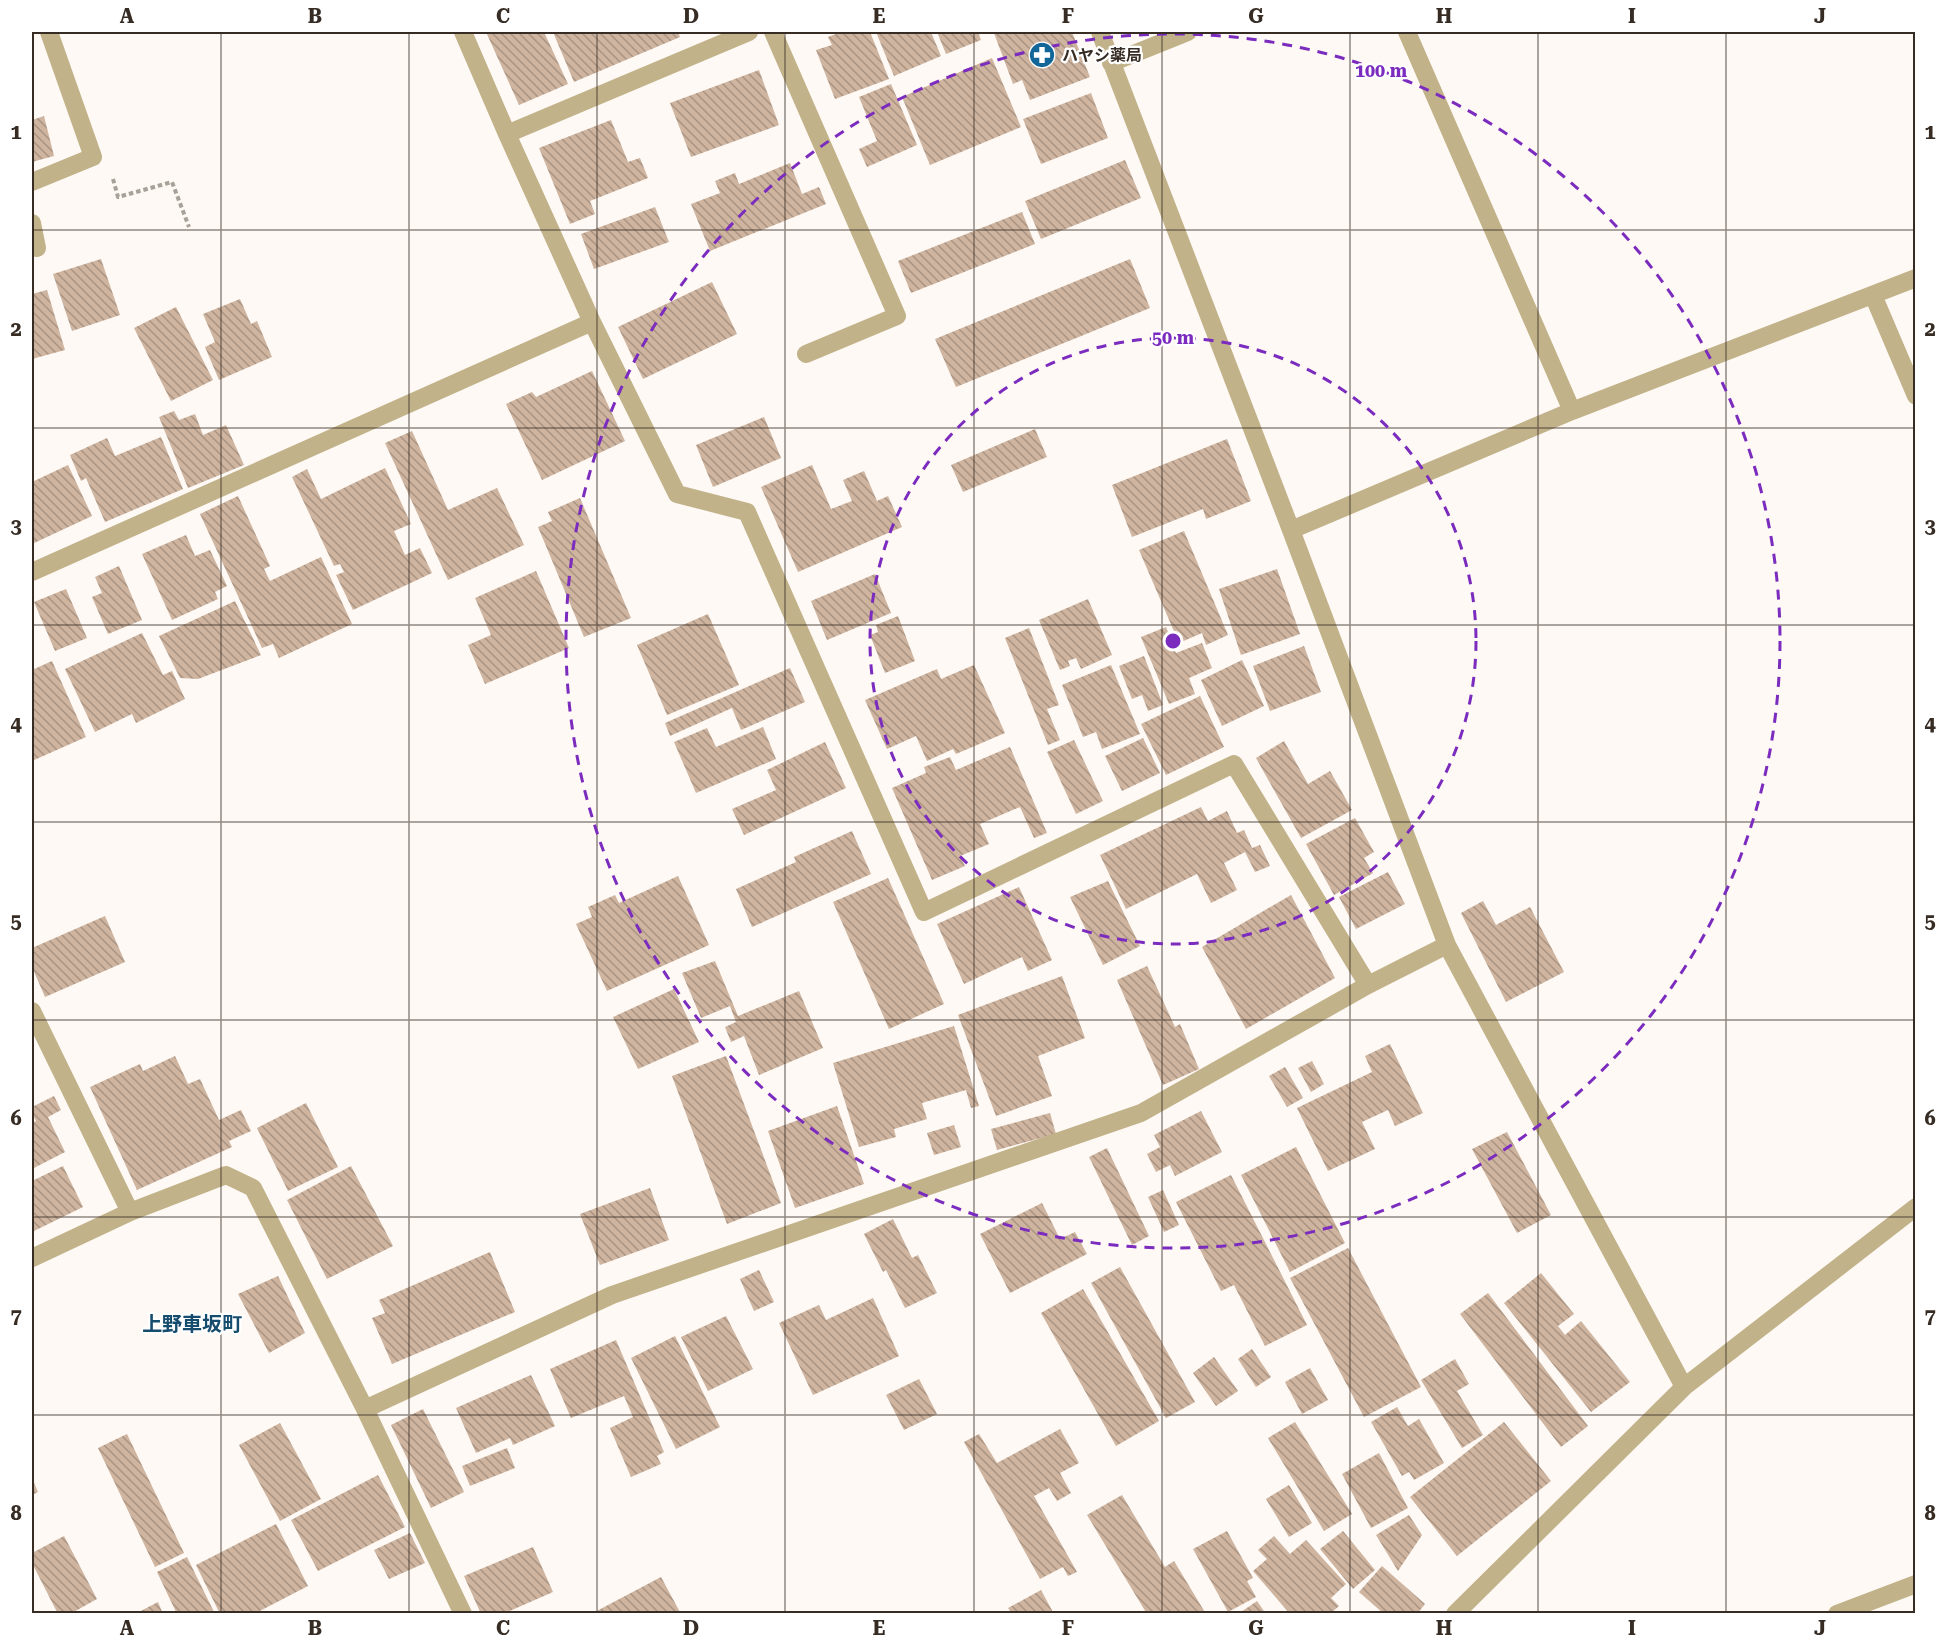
<svg xmlns="http://www.w3.org/2000/svg" width="1947" height="1645" font-family="'Roboto Serif','Noto Sans JP',serif">
  <defs>
    <pattern id="building-back-hatch" width="6" height="6" patternUnits="userSpaceOnUse" patternTransform="scale(1.5)"><rect width="6" height="6" fill="#cfb5a0"/><path d="M-1 5l2 2M0 0l6 6M5-1l2 2" fill="none" stroke="#a99382"/></pattern>
  </defs>
  <rect width="100%" height="100%" fill="#fef9f4"/>
  <path fill="url(#building-back-hatch)" d="M486,32h58l24,52 -49,21z
    M553,32h125l2,5 -106,45z
    M841,32h29l19,47 -54,20 -19,-49 16,-5 -4,-8z
    M876,32h55l10,24 -47,20z
    M937,32h41l3,8 -35,14z
    M997,32h75l18,45 -60,23 -8,-20 -9,4 -19,-51z
    M992,58l29,69 -91,38 -28,-68z
    M759,70l20,55 -88,32 -21,-54z
    M891,84l26,61 -50,22 -8,-18 18,-8 -18,-44z
    M1091,93l17,45 -67,26 -18,-45z
    M44,116l10,40 -22,6v-42z
    M611,120l17,42 12,-4 8,20 -58,23 5,13 -25,10 -31,-76z
    M1125,160l16,38 -100,41 -16,-38z
    M790,163l12,31 17,-7 7,17 -116,47 -19,-47 29,-11 -5,-12 20,-8 4,11z
    M655,207l14,35 -75,27 -13,-35z
    M1022,212l13,32 -124,49 -13,-32z
    M101,259l19,56 -48,16 -19,-57z
    M1130,259l20,49 -194,79 -21,-48z
    M712,282l25,52 -94,45 -25,-52z
    M47,290l18,60 -33,9v-65z
    M240,299l11,25 6,-3 15,36 -53,23 -14,-33 10,-5 -12,-28z
    M176,307l37,73 -42,21 -37,-73z
    M592,371l33,70 -83,39 -36,-76 26,-12 4,5z
    M174,411l5,9 16,-6 8,21 23,-10 18,40 -56,23 -29,-71z
    M764,417l17,41 -68,29 -17,-42z
    M1035,429l12,28 -84,35 -12,-27z
    M412,431l36,79 49,-22 27,57 -76,35 -63,-137z
    M161,437l22,52 -78,33 -19,-44 -5,3 -11,-26 37,-17 8,18z
    M1227,439l24,62 -45,18 -3,-10 -71,28 -20,-52z
    M68,465l24,51 -60,28v-62z
    M812,465l19,44 21,-8 -9,-21 21,-9 13,30 11,-5 14,31 -104,45 -37,-85z
    M385,468l26,56 -17,7 11,24 15,-7 12,25 -79,37 -17,-35 8,-3 -4,-8 -6,2 -42,-89 15,-8 14,30z
    M238,496l32,70 -6,3 6,12 51,-24 31,67 -73,34 -6,-14 -11,4 -62,-134z
    M580,498l51,120 -47,19 -46,-110 14,-6 -4,-9z
    M1184,531l44,104 -22,10 -4,-12 -23,10 -40,-93z
    M186,535l9,21 15,-6 17,36 -12,6 3,7 -46,21 -30,-66z
    M119,566l23,54 -34,14 -16,-37 10,-4 -7,-16z
    M1277,569l23,65 -59,21 -22,-66z
    M536,571l33,77 -84,36 -17,-39 23,-10 -16,-37z
    M875,574l16,39 -64,27 -16,-39z
    M66,589l21,49 -32,13 -21,-49z
    M1088,599l24,56 -31,14 -5,-11 -8,3 2,5 -10,4 -21,-50z
    M235,601l26,54 -63,24 -18,-1 -21,-42z
    M708,614l31,71 -72,30 -30,-70z
    M898,616l17,45 -30,12 -15,-38 8,-3 -2,-7z
    M1166,627l10,26 26,-10 10,25 -23,10 6,16 -26,10 -28,-67z
    M1029,628l30,77 -12,4 13,31 -12,5 -43,-107z
    M142,633l21,42 9,-4 13,28 -49,24 -4,-9 -37,18 -30,-63z
    M1304,646l17,46 -51,19 -17,-45z
    M1144,656l19,49 -15,6 -6,-16 -10,4 -13,-33z
    M1242,660l22,46 -42,20 -21,-46z
    M52,661l34,76 -54,24v-83h1l-1,-8z
    M974,665l31,68 -49,21 -3,-5 -26,12 -11,-25 -29,13 -22,-49 72,-31 4,10z
    M1111,665l29,69 -38,15 -6,-17 -13,5 -21,-52z
    M790,668l15,34 -64,28 -9,-22 -62,28 -5,-13z
    M1200,696l24,51 -58,28 -25,-51z
    M763,727l13,32 -80,34 -22,-51 33,-14 9,19z
    M1143,738l17,35 -38,18 -17,-35z
    M1074,740l29,61 -27,13 -29,-62z
    M1284,741l24,43 22,-13 22,39 -51,28 -45,-80z
    M825,742l21,46 -102,47 -12,-26 44,-19 -9,-20z
    M1010,747l37,86 -13,5 -14,-31 -40,17 9,20 -29,12 5,10 -33,14 -40,-92 34,-15 -2,-6 26,-10 6,13z
    M1201,807l7,14 19,-10 10,22 7,-3 8,18 8,-3 10,21 -15,6 -10,-20 -21,11 13,27 -26,13 -14,-29 -71,35 -26,-54z
    M1355,818l19,34 -10,6 9,15 -39,22 -28,-51z
    M852,831l19,43 -119,53 -16,-38 60,-27 -2,-5z
    M1388,872l17,32 -49,25 -17,-32z
    M678,876l31,69 -102,46 -31,-67 16,-7 -4,-10 27,-12 4,8z
    M888,878l56,126 -55,25 -56,-127z
    M1108,881l32,65 -37,19 -33,-68z
    M1019,887l33,73 -24,11 -6,-14 -58,27 -27,-60z
    M1291,895l44,83 -89,51 -44,-82z
    M1483,901l13,24 34,-18 34,65 -58,30 -45,-89z
    M105,916l20,46 -80,35 -13,-30v-19z
    M715,961l23,55 61,-25 24,57 -64,27 -15,-39 -13,6 -6,-15 11,-5 -6,-16 -29,12 -19,-45z
    M1147,966l28,61 5,-3 19,45 -36,16 -46,-105z
    M1062,976l23,62 -47,18 14,40 -56,20 -38,-101z
    M674,989l25,53 -61,27 -25,-52z
    M954,1026l25,80 -8,2 -5,-18 -44,13 5,16 -33,10 2,8 -37,10 -26,-84z
    M1390,1044l33,69 -28,13 -7,-16 -26,12 13,27 -47,22 -31,-63 75,-36 -7,-16z
    M175,1056l13,28 12,-5 19,41 22,-10 10,21 -22,10 3,6 -95,43 -47,-103 50,-23 3,7z
    M726,1056l55,147 -54,21 -55,-148z
    M1312,1061l12,23 -13,8 -13,-24z
    M1285,1067l18,31 -16,9 -18,-31z
    M54,1096l7,14 -13,7 17,35 -33,17v-46l4,-2 -4,-8v-6z
    M306,1103l32,64 -50,24 -31,-63z
    M837,1106l27,78 -69,24 -27,-77z
    M1201,1111l21,41 -47,24 -5,-11 -14,7 -9,-18 13,-7 -6,-12z
    M1050,1113l6,21 -59,16 -6,-21z
    M954,1125l7,22 -27,8 -7,-22z
    M1507,1132l44,83 -34,18 -45,-84z
    M1296,1147l49,96 -55,29 -49,-97z
    M1107,1148l42,88 -17,9 -43,-88z
    M63,1166l20,41 -51,25v-51z
    M351,1166l42,80 -66,33 -40,-79z
    M1231,1175l76,150 -42,21 -31,-61 -13,6 -45,-89z
    M650,1188l19,52 -69,25 -20,-51z
    M1163,1190l16,35 -15,7 -16,-35z
    M1042,1203l18,36 15,-7 12,22 -77,39 -30,-59z
    M893,1219l19,39 6,-3 19,38 -32,15 -19,-38 -3,2 -19,-38z
    M1348,1248l73,139 -57,30 -74,-139z
    M490,1252l25,60 -123,52 -20,-46 13,-5 -6,-13z
    M1120,1267l75,135 -29,16 -75,-135z
    M759,1270l15,32 -20,9 -14,-32z
    M1541,1273l33,41 -16,12 7,9 16,-14 49,61 -39,30 -87,-109z
    M278,1276l27,57 -36,20 -31,-59z
    M1083,1289l76,132 -43,25 -75,-133z
    M1488,1293l100,133 -27,21 -101,-133z
    M873,1298l26,58 -86,39 -34,-72 40,-18 7,15z
    M726,1316l27,53 -45,22 -27,-54z
    M675,1336l45,91 -44,22 -45,-91z
    M616,1340l48,112 -7,4 4,8 -30,13 -21,-49 23,-11 -9,-21 -53,22 -21,-49z
    M1252,1349l19,28 -15,10 -18,-28z
    M1214,1357l24,34 -22,15 -23,-33z
    M1455,1359l14,25 -12,7 26,44 -21,13 -41,-68z
    M1310,1368l18,32 -26,14 -17,-32z
    M531,1375l24,51 -42,19 -3,-7 -34,15 -20,-45z
    M919,1379l18,35 -33,16 -18,-35z
    M1397,1407l11,19 11,-7 25,44 -30,17 -5,-8 -7,4 -31,-54z
    M423,1409l41,83 -33,16 -40,-83z
    M1295,1422l57,92 -28,17 -56,-93z
    M1504,1422l47,59 -94,75 -47,-59z
    M280,1423l41,76 -41,22 -41,-76z
    M1060,1429l19,34 -19,10 11,20 -14,8 -8,-13 -15,8 43,76 -9,4 -5,-9 -23,12 -76,-137 15,-8 18,29z
    M127,1434l57,119 -29,14 -57,-119z
    M507,1448l8,20 -45,18 -8,-20z
    M1379,1453l29,55 -37,20 -29,-54z
    M378,1475l27,52 -87,44 -27,-51z
    M32,1478l6,14 -6,3z
    M1289,1485l23,38 -23,14 -23,-38z
    M1122,1495l43,72 9,-6 32,53h-59l-60,-99z
    M1409,1515l13,20 -24,36 -22,-36z
    M276,1524l32,62 -54,28h-34l-24,-49z
    M1227,1531l26,47 -6,3 9,16 -28,15 -35,-63z
    M1343,1531l32,39 -22,19 -33,-40z
    M410,1533l15,30 -36,16 -15,-29z
    M64,1536l33,63 -27,15h-12l-26,-51v-10z
    M1274,1536l16,18 16,-14 40,44 -15,14 8,8 -9,8h-40l-37,-43 14,-12 -9,-9z
    M533,1547l20,45 -50,22h-22l-17,-38z
    M187,1557l28,57h-38l-20,-42z
    M1382,1566l43,38 -8,10h-33l-25,-22z
    M661,1577l20,37h-90z
    M1041,1590l13,24h-42l-4,-6z
    M1257,1601l9,13h-28z
    M158,1602l5,12h-28z"/>
  <g fill="none" stroke-linecap="round" stroke-linejoin="round">
    <path stroke="#a8a19a" stroke-width="4" stroke-dasharray="4.5 3" stroke-linecap="butt" d="M113,179l5,18 54,-15 17,45"/>
    <path stroke="#c1b289" stroke-width="18" d="M463,32l44,102 85,188 85,172 70,18 177,400 310,-148 134,221
      M773,32l124,284 -91,38
      M1100,32l191,498 156,415 237,442
      M1407,32l165,379
      M1111,63l77,-31
      M507,134l242,-102
      M32,182l61,-25 -44,-125
      M32,223l5,25
      M1873,295l43,101
      M1291,530l281,-119 344,-133
      M32,572l560,-250
      M32,1011l98,201
      M32,1258l98,-46 96,-37 27,13 112,221 98,205
      M365,1409l247,-114 529,-182 227,-128 79,-40
      M1455,1614l229,-227 232,-180
      M1837,1614l79,-30"/>
  </g>
  <path fill="none" stroke="#362c24" stroke-width="1.5" stroke-opacity="0.55" d="M221,32v1582M409,32v1582M597,32v1582M785,32v1582M974,32v1582M1162,32v1582M1350,32v1582M1538,32v1582M1726,32v1582M32,230h1884M32,428h1884M32,625h1884M32,822h1884M32,1020h1884M32,1217h1884M32,1415h1884"/>
  <g fill="none" stroke="#7b2cbf" stroke-width="3" stroke-dasharray="10 8">
    <circle cx="1173" cy="641" r="303"/>
    <circle cx="1173" cy="641" r="607"/>
  </g>
  <defs>
    <g id="pharmacy-disc" transform="scale(1.35)"><circle r="9.5" fill="#136798" stroke="#fff"/><path d="M-2-6h4v4h4v4h-4v4h-4v-4h-4v-4h4Z" fill="#fff"/></g>
  </defs>
  <g fill-rule="evenodd">
    <use href="#pharmacy-disc" x="1042" y="55"/>
  </g>
  <g text-anchor="middle" stroke-width="4.5" stroke-linejoin="round" paint-order="stroke">
    <g font-size="16" font-weight="bold" fill="#362c24" stroke="#fff" text-anchor="start">
      <text x="1062" y="61">ハヤシ薬局</text>
    </g>
    <g font-size="20" font-weight="bold" fill="#164c6e" stroke="#fff">
      <text x="192" y="1331">上野車坂町</text>
    </g>
  </g>
  <circle cx="1173" cy="641" r="9" fill="#7b2cbf" stroke="#fff" stroke-width="3"/>
  <g font-size="18" text-anchor="middle" font-weight="bold" fill="#7b2cbf" stroke="#fff" stroke-width="4.5" stroke-linejoin="round" paint-order="stroke">
    <text x="1381" y="77">100 m</text>
    <text x="1173" y="344">50 m</text>
  </g>
  <rect width="1947" height="1645" fill="none" stroke="#ffffff" stroke-width="66"/>
  <rect x="33" y="33" width="1881" height="1579" fill="none" stroke="#362c24" stroke-width="2"/>
  <g font-size="20" text-anchor="middle" font-weight="bold" fill="#362c24">
    <text x="127" y="23">A</text>
    <text x="315" y="23">B</text>
    <text x="503" y="23">C</text>
    <text x="691" y="23">D</text>
    <text x="879" y="23">E</text>
    <text x="1068" y="23">F</text>
    <text x="1256" y="23">G</text>
    <text x="1444" y="23">H</text>
    <text x="1632" y="23">I</text>
    <text x="1820" y="23">J</text>
    <text x="16" y="139">1</text>
    <text x="1930" y="139">1</text>
    <text x="16" y="336">2</text>
    <text x="1930" y="336">2</text>
    <text x="16" y="533">3</text>
    <text x="1930" y="533">3</text>
    <text x="16" y="731">4</text>
    <text x="1930" y="731">4</text>
    <text x="16" y="928">5</text>
    <text x="1930" y="928">5</text>
    <text x="16" y="1125">6</text>
    <text x="1930" y="1125">6</text>
    <text x="16" y="1323">7</text>
    <text x="1930" y="1323">7</text>
    <text x="16" y="1520">8</text>
    <text x="1930" y="1520">8</text>
    <text x="127" y="1635">A</text>
    <text x="315" y="1635">B</text>
    <text x="503" y="1635">C</text>
    <text x="691" y="1635">D</text>
    <text x="879" y="1635">E</text>
    <text x="1068" y="1635">F</text>
    <text x="1256" y="1635">G</text>
    <text x="1444" y="1635">H</text>
    <text x="1632" y="1635">I</text>
    <text x="1820" y="1635">J</text>
  </g>
</svg>
